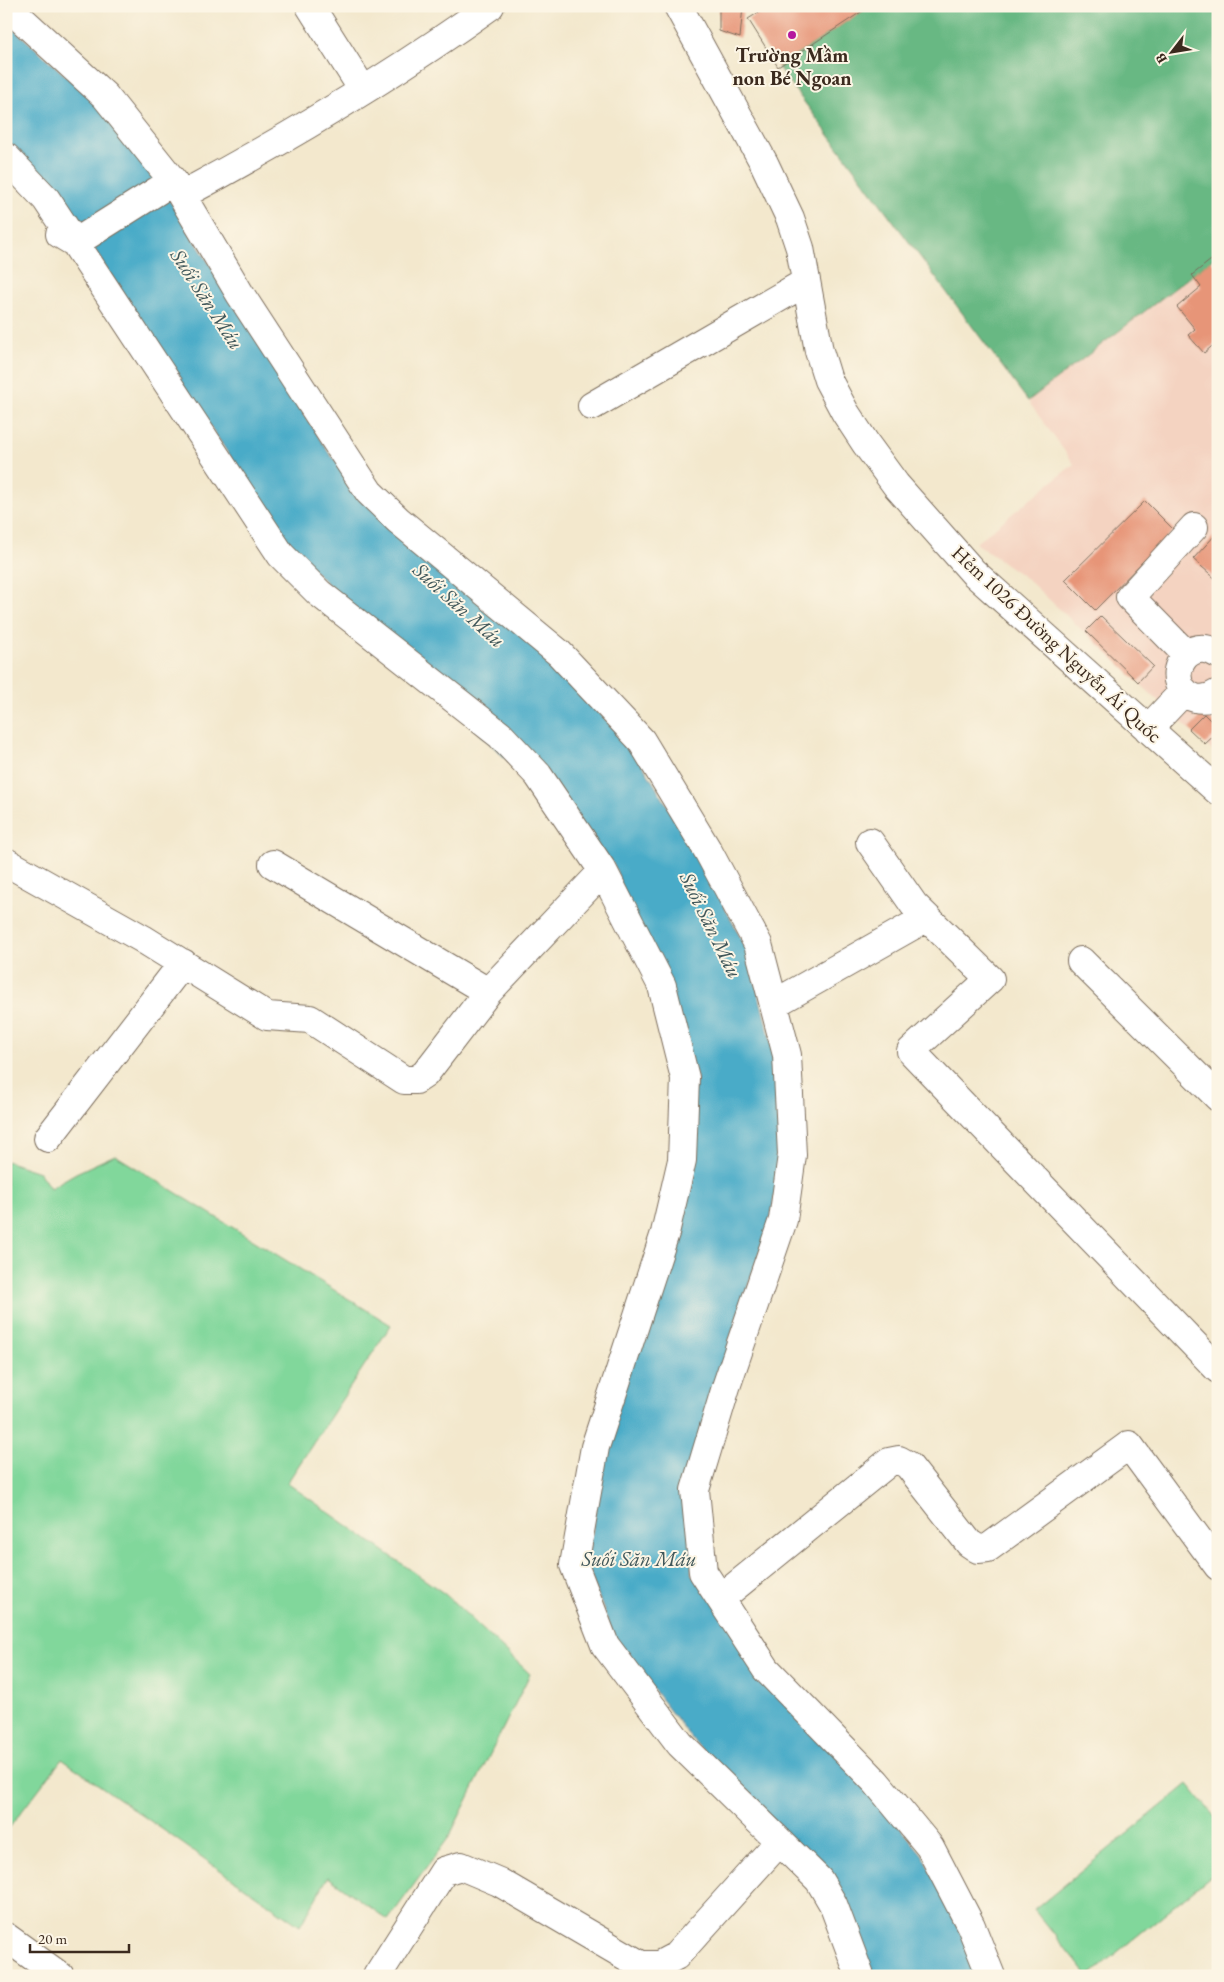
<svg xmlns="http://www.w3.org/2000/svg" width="1224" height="1982" font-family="'EB Garamond',serif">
  <rect width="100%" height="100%" fill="#fcf5e5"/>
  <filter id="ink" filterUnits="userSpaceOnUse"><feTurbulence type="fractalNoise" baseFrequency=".02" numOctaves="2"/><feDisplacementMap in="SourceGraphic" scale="10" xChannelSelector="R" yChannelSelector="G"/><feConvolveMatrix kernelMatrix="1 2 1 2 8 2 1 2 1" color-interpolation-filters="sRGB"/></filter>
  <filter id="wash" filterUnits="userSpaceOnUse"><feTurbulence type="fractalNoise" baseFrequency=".0096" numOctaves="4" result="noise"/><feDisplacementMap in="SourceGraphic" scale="20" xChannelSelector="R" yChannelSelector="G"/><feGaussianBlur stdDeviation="1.12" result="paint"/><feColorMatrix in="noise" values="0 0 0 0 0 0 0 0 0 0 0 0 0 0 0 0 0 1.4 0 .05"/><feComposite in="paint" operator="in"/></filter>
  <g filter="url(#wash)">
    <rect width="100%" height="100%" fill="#f3e8cd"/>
    <path fill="#f4d3c1" d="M1218,255v501l-191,-177 -51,-36 98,-79 -46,-63z"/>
    <path fill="#81d79b" stroke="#5e805c" d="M115,1155l276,170 -104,158 158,111 85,80 -81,163 -61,83 -60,-43 -28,49 -238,-167 -56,73v-671l33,11 11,16 26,-15z
      M1188,1784l30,37v49l-130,106 -54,-66z"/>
    <path fill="#68b883" stroke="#527150" d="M870,6h348v249l-190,146 -250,-334z"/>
    <path fill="#49abc8" stroke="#426a73" d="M6,22l92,83 58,74 174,276 219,205 82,86 64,105 52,99 28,107 6,95 -10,66 -41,121 -39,234 231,281 39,78 18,44h-107l-28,-73 -153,-165 -76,-98 -29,-76 20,-114 91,-371 -83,-214 -325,-319 -233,-354 -50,-52z"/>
    <g id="blocks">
      <path fill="#e79578" d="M719,6h24l-3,32 -21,-7z
        M769,6h101l-92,61 -30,-48z
        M1211,260l7,8v73l-14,12 -16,-18 7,-6 -18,-22 24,-20 -9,-12z
        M1145,501l29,29 -79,80 -30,-30z
        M1218,532v49l-25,-22z
        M1101,616l52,50 -15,16 -52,-51z
        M1204,714l14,14v4l-13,12 -16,-15z"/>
    </g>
  </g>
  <g filter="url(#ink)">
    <use href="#blocks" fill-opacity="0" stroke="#7b6c5b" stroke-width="1"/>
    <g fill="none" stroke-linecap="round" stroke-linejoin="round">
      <g stroke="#7b6c5b" stroke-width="30">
        <path id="minor" d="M7,6l98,90 68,85 67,113 129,198 29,28 161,133 82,87 67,111 50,93 29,111 5,100 -9,65 -57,167 -31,103 8,82 63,97 110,113 54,65 41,79 20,50
          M310,6l53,84
          M678,6l86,157 26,55 10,30 19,103 9,29 17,32 21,32 30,41 77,87 245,219
          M6,157l40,42 235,356 38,38 181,142 38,40 65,96 59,115 23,92 -3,82 -17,73 -70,214 -21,118 31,80 75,99 139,136 14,24 27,72
          M182,195c107,-57 210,-119 308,-189
          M60,234l15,9 98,-62
          M592,406l214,-124
          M1186,654l-56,-57 64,-70
          M1218,654c-35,-22 -58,33 -23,44 8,2 16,0 23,-5
          M1148,729l36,-38
          M870,842l44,63 76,74 -79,72 307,318
          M6,862l137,77 124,77 43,3 94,61h12l9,-6 63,-82 115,-121
          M273,864l215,128
          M1081,961l137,136
          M774,1004l152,-86
          M48,1138l135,-175
          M721,1598l168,-136 10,-2 9,5 61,78 9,6 10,-1 141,-103 89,121
          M6,1937l54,39
          M377,1976l67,-105 17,-5 38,16 142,83h18l17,-9 103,-114"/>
      </g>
      <use href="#minor" stroke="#fff" stroke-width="28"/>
    </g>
  </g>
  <circle fill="#b5179e" stroke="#fcf5e5" stroke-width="2" cx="792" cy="35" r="5"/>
  <g text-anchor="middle" stroke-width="4" stroke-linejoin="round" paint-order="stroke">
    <g font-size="20" font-weight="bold" fill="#3b2a1e" stroke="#fcf5e5">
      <text x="792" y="62">Trường Mầm<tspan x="792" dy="23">non Bé Ngoan</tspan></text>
    </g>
    <g font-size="20" fill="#3b2a1e" stroke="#fcf5e5">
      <text transform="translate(1057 644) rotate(43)" y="7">Hẻm 1026 Đường Nguyễn Ái Quốc</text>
    </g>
    <g font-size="21" font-style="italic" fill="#40575a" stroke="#fcf5e5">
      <text transform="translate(207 299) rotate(57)" y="7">Suối Săn Máu</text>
      <text transform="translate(459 605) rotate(42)" y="7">Suối Săn Máu</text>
      <text transform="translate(711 925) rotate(64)" y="7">Suối Săn Máu</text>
      <text x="639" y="1566">Suối Săn Máu</text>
    </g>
  </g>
  <rect width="1224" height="1982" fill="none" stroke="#fcf5e5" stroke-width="25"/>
  <g transform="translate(1172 52) rotate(239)" stroke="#fcf5e5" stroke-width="4" paint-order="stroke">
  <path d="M0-4L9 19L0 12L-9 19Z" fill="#3b2a1e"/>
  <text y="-8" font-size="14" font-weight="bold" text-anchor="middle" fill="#3b2a1e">B</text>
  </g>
  <path d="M30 1944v8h99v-8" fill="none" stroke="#3b2a1e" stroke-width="2.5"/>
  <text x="38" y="1944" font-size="15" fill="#3b2a1e" stroke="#fcf5e5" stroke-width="4" paint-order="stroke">20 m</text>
</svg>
